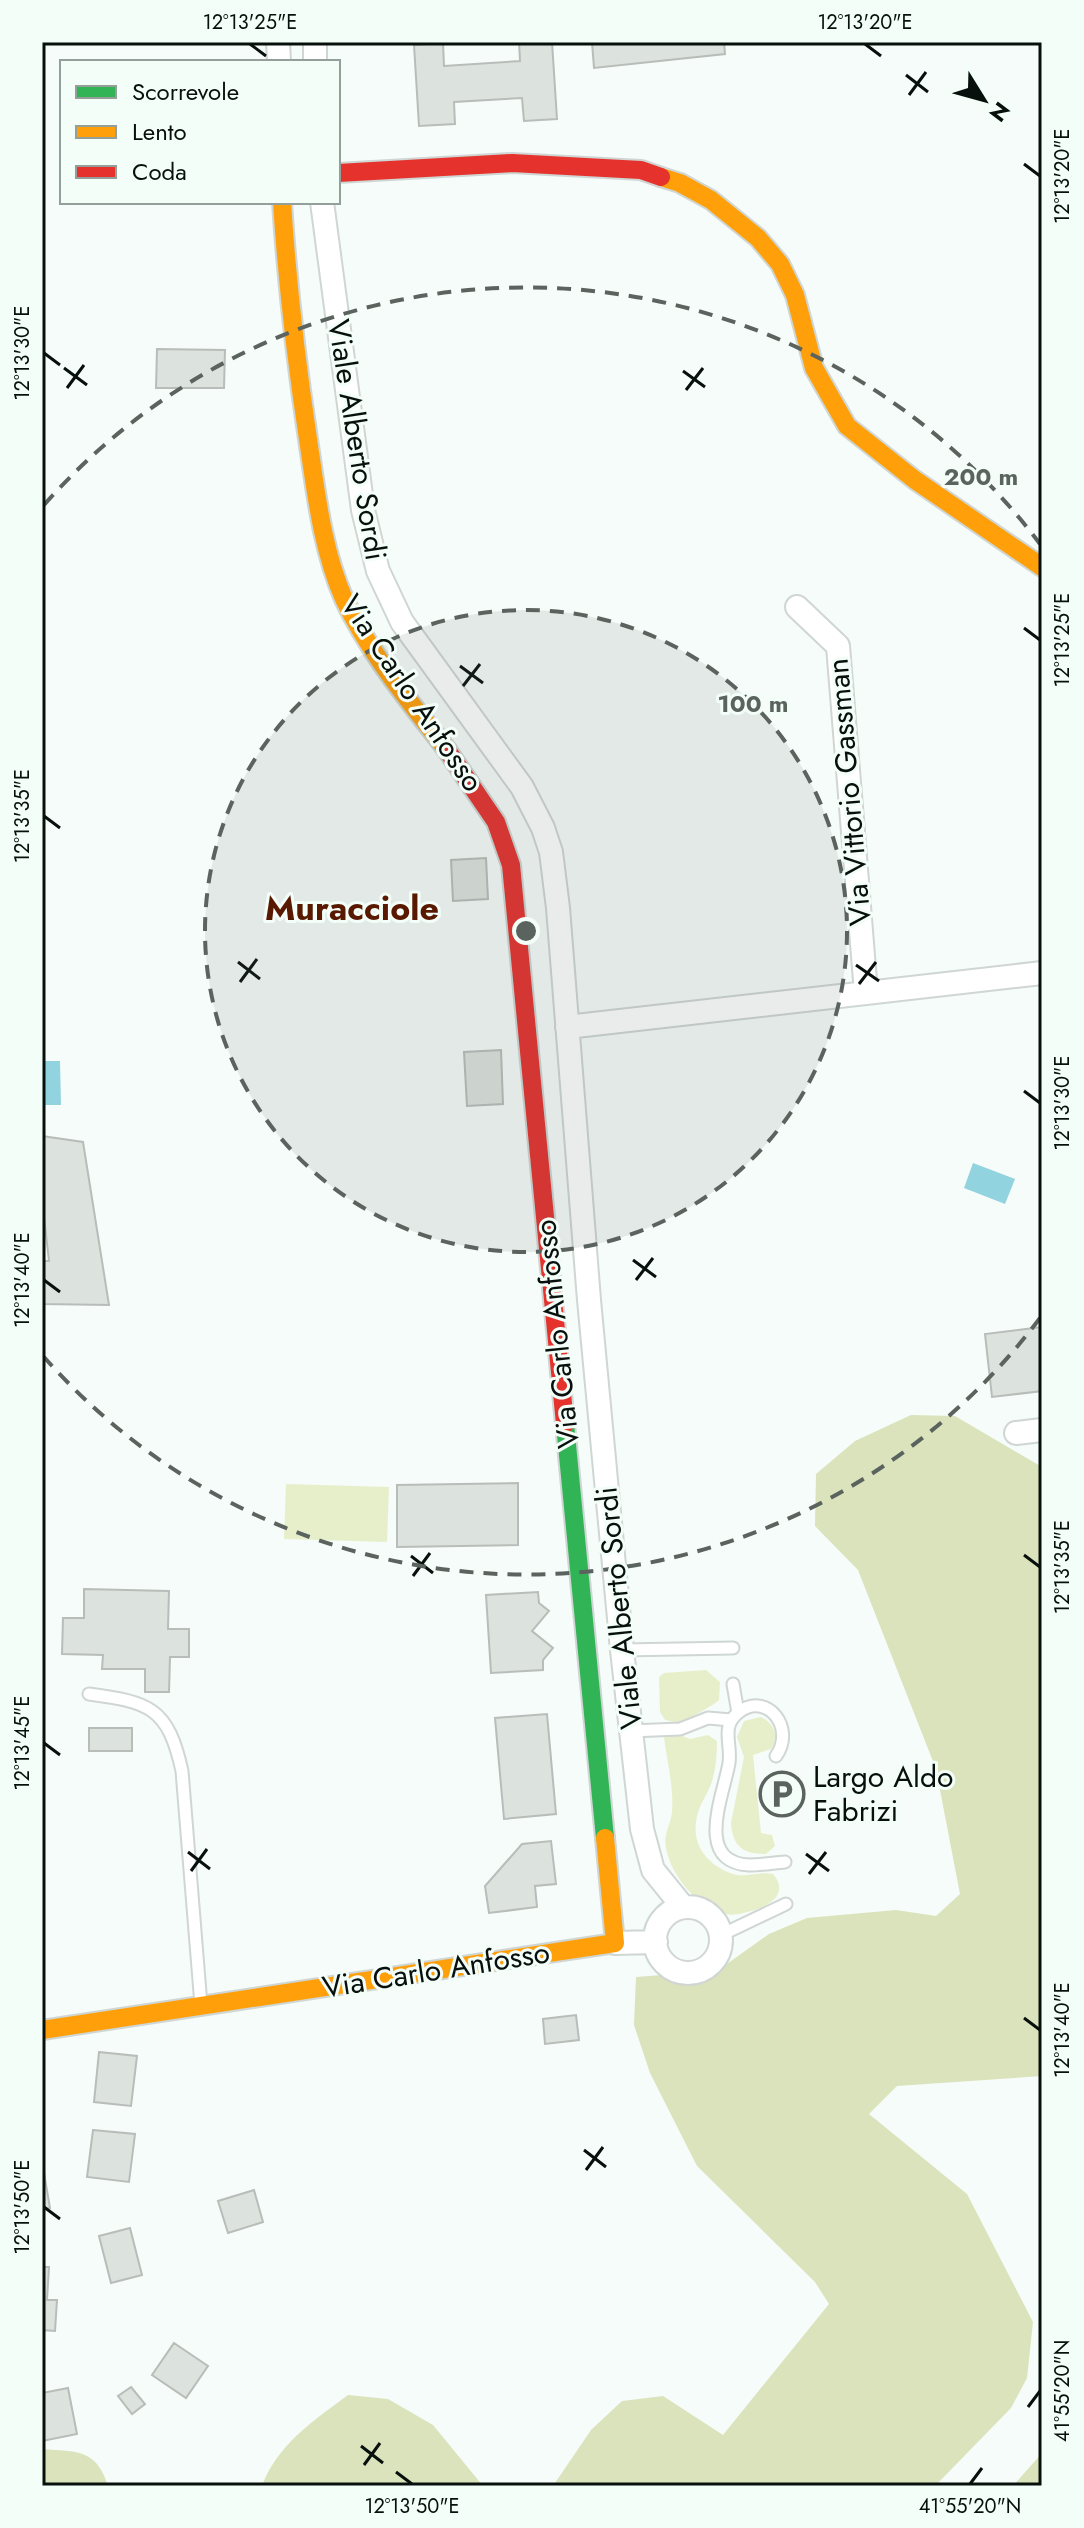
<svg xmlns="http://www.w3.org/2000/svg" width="1084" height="2528" font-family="Jost,sans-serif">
  <rect width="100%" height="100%" fill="#f6fcf9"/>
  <path fill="#e7efca" d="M286,1484l103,3 -2,55 -103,-3z
    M706,1670l14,12 -1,18c-5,5 -31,19 -39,23l-15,-3 -5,-8 -1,-35 5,-4z
    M761,1717c14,7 18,19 10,32l-18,6 8,78 11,2 3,11 -9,8c-23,0 -33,-7 -35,-31l13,-66 -7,-20 7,-16z
    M678,1734l12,5 18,-4 9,6c0,13 -1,25 -4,37 -3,11 -9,20 -13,29 -12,30 1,54 30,66 14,6 29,-2 43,1 17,20 -4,32 -22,37 -8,2 -17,5 -25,3 -29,-7 -55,-38 -60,-66 -3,-14 5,-24 6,-36 2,-24 -5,-51 -8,-75z"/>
  <path fill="#dae3bb" d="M911,1415l44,1 87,51v609l-145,10 -28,28 98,80 66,128 -6,56 -16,30 -76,78h-382l38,-56 31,-29 41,-5 60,39 106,-131 -14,-22 -118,-116 -47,-93 -16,-48 2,-48 26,-2 41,6 66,-47 38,-16 89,-8 40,6 24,-22 -24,-125 -78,-199 -43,-44 1,-52 39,-33z
    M348,2395l40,4 45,26 50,61h-221c15,-41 52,-66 86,-91z
    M42,2449c35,3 54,-1 66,37h-66z
    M1042,2453v33h-29z"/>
  <path fill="#92d3e0" d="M42,1061h18l1,44h-19z
    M973,1163l42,16 -10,25 -41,-16z"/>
  <path fill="#dce2dd" stroke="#b8bdb9" stroke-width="2" d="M519,42h33l5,77 -33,2 -2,-23 -68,4 1,22 -36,2 -5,-81 29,-2 1,23 76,-5z
    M592,42h132l1,12 -131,14z
    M157,349l68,1 -1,38h-68z
    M486,858l2,41 -35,2 -2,-41z
    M501,1050l2,54 -36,2 -3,-54z
    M42,1136l41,6 26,163 -67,-1v-43h7l-7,-61z
    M1042,1327v64l-50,6 -7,-63z
    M518,1483v62l-121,2v-62z
    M84,1589l85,2 -1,38h21v28h-19l-1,35h-24v-23h-43l1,-14 -41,-1 1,-36h21z
    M538,1592l1,11 10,8 -17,20 21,17 -10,12v10l-52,3 -5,-78z
    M547,1714l9,100 -52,5 -9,-101z
    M89,1728h43v23h-43z
    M551,1841l5,43 -21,2 2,21 -48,6 -4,-27 37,-42z
    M576,2015l3,25 -34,4 -2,-25z
    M99,2052l38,4 -6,50 -37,-4z
    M93,2130l42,4 -6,48 -42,-5z
    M44,2173l6,35 -8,1v-35z
    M254,2190l9,32 -35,11 -10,-32z
    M130,2228l12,47 -31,8 -12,-47z
    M42,2267h7l-2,33h10l-2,31 -13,-1z
    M174,2343l34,23 -22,32 -34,-23z
    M131,2387l14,17 -13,10 -14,-18z
    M68,2388l9,46 -35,7v-48z"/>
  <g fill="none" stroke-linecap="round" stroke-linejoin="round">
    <g stroke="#cfd6d3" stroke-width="15">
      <path id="lane" d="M622,1650l111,-2
        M733,1684l5,29
        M89,1694c60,8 79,13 93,77l19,234
        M631,1731l49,-2 28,-11 23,2
        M776,1756c20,-28 -9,-65 -37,-44 -19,14 -7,32 -10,51 -5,31 -36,99 20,102 12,0 24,-2 36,-3
        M721,1935l65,-31"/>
    </g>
    <g stroke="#cfd6d3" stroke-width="26">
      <path id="street" d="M278,42l1,20
        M315,42v20
        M322,202l41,308 15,61 24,51 120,165 21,41 8,24 7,56 31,392 33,350 20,179 11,41 30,37
        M797,607l41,39 28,347
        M567,1027l475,-54
        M1016,1433l26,-3
        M655 1940a33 33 0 1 1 66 0a33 33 0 1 1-66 0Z
        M615,1943l41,-1"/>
    </g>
    <g stroke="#cfd6d3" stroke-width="22">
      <path id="fast" d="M565,1424l40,414"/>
    </g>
    <g stroke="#cfd6d3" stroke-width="22">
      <path id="slow" d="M661,177l19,6 31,17 47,38 22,26 15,31 19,73 33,58 68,54 127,87
        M282,202c5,79 14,158 26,237 8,53 14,110 36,160 26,55 66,103 103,151
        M42,2030l573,-87 -10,-105"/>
    </g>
    <g stroke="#cfd6d3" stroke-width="22">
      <path id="jam" d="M338,173l174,-10 129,7 20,7
        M447,750l49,72 15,43 54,559"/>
    </g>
    <use href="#lane" stroke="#fefffe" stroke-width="11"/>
    <use href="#street" stroke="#fefffe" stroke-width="22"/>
    <use href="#fast" stroke="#30b455" stroke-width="18"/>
    <use href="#slow" stroke="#ff9f0a" stroke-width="18"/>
    <use href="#jam" stroke="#e5322d" stroke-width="18"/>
  </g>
  <path fill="none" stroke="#07100c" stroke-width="3" d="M250,44l16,12M865,44l16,12M906,75l22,17M909,95l17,-23M1024,164l16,12M44,353l16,12M64,368l23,17M683,371l22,16M67,388l17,-23M686,390l17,-22M1024,628l16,12M460,666l23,17M463,686l17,-22M44,816l16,12M238,962l22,17M856,965l23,16M240,982l17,-23M859,984l17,-22M1024,1091l16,12M633,1260l23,17M44,1280l16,12M636,1280l17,-22M1024,1555l16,12M411,1556l22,17M413,1576l17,-23M44,1743l16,12M188,1852l22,17M806,1854l23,17M191,1871l16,-22M809,1874l17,-22M1024,2018l16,12M584,2150l22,17M586,2170l17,-23M44,2207l16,12M1028,2407l12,-16M361,2446l22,17M364,2465l16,-22M396,2472l16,12M970,2484l12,-16"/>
  <circle cx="526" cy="931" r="321" fill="#5b635f" fill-opacity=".12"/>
  <g fill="none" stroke="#5b635f" stroke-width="4" stroke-dasharray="14 10">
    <circle cx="526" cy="931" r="321"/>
    <path d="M1040 1318A643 643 0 0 1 44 1357M44 505A643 643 0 0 1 1040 544"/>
  </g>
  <defs>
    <g id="parking-ring" transform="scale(2.3)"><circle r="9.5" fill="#f4fef9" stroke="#5b635f" stroke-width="1.5"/><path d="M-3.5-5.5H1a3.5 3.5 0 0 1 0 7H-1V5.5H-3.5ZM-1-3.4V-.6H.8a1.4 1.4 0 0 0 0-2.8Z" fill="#5b635f"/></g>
  </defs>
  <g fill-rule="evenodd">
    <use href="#parking-ring" x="782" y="1794"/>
  </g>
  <g text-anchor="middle" stroke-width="6" stroke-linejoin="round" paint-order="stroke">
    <g font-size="30" fill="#07100c" stroke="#f4fef9">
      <text transform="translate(357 440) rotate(81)" y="10">Viale Alberto Sordi</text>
      <text transform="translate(412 693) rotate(56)" y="10">Via Carlo Anfosso</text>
      <text transform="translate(849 792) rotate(-95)" y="10">Via Vittorio Gassman</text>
      <text transform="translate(557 1334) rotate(-96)" y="10">Via Carlo Anfosso</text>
      <text transform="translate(619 1608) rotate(-96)" y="10">Viale Alberto Sordi</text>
      <text transform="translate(436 1970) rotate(-9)" y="10">Via Carlo Anfosso</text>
    </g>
    <g font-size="30" fill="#07100c" stroke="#f4fef9" text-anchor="start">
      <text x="813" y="1787">Largo Aldo<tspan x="813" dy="34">Fabrizi</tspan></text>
    </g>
    <g font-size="34" font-weight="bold" fill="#581900" stroke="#f4fef9">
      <text x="352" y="920">Muracciole</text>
    </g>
  </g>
  <circle cx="526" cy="931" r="12" fill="#5b635f" stroke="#f4fef9" stroke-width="4"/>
  <g font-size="24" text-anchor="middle" font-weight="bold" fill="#5b635f" stroke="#f4fef9" stroke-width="6" stroke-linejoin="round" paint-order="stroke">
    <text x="981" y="485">200 m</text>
    <text x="753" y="712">100 m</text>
  </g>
  <rect width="1084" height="2528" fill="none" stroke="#f4fef9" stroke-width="88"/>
  <rect x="60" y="60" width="280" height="144" fill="#f4fef9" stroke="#959f9a" stroke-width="2"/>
  <rect x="76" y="86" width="40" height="12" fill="#30b455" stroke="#959f9a" stroke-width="2"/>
  <text x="132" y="100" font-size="24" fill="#07100c">Scorrevole</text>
  <rect x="76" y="126" width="40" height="12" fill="#ff9f0a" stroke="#959f9a" stroke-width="2"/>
  <text x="132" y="140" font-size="24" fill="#07100c">Lento</text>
  <rect x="76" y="166" width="40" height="12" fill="#e5322d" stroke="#959f9a" stroke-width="2"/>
  <text x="132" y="180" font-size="24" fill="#07100c">Coda</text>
  <g transform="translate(984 100) rotate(127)" stroke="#f4fef9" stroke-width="6" paint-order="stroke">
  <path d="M0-6L14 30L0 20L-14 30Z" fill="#07100c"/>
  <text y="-12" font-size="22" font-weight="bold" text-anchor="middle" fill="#07100c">N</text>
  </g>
  <rect x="44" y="44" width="996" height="2440" fill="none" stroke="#07100c" stroke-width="3"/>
  <g font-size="20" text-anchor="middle" fill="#07100c">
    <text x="250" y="29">12°13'25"E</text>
    <text x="865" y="29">12°13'20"E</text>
    <text transform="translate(1062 176) rotate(-90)" y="7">12°13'20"E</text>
    <text transform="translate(22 353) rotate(-90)" y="7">12°13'30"E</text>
    <text transform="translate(1062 640) rotate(-90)" y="7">12°13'25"E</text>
    <text transform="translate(22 816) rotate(-90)" y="7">12°13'35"E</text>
    <text transform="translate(1062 1103) rotate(-90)" y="7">12°13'30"E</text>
    <text transform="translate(22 1280) rotate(-90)" y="7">12°13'40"E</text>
    <text transform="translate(1062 1567) rotate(-90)" y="7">12°13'35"E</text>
    <text transform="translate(22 1743) rotate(-90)" y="7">12°13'45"E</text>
    <text transform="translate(1062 2030) rotate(-90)" y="7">12°13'40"E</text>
    <text transform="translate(22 2207) rotate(-90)" y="7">12°13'50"E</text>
    <text transform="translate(1062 2391) rotate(-90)" y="7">41°55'20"N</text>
    <text x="412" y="2513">12°13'50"E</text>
    <text x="970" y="2513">41°55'20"N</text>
  </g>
</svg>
